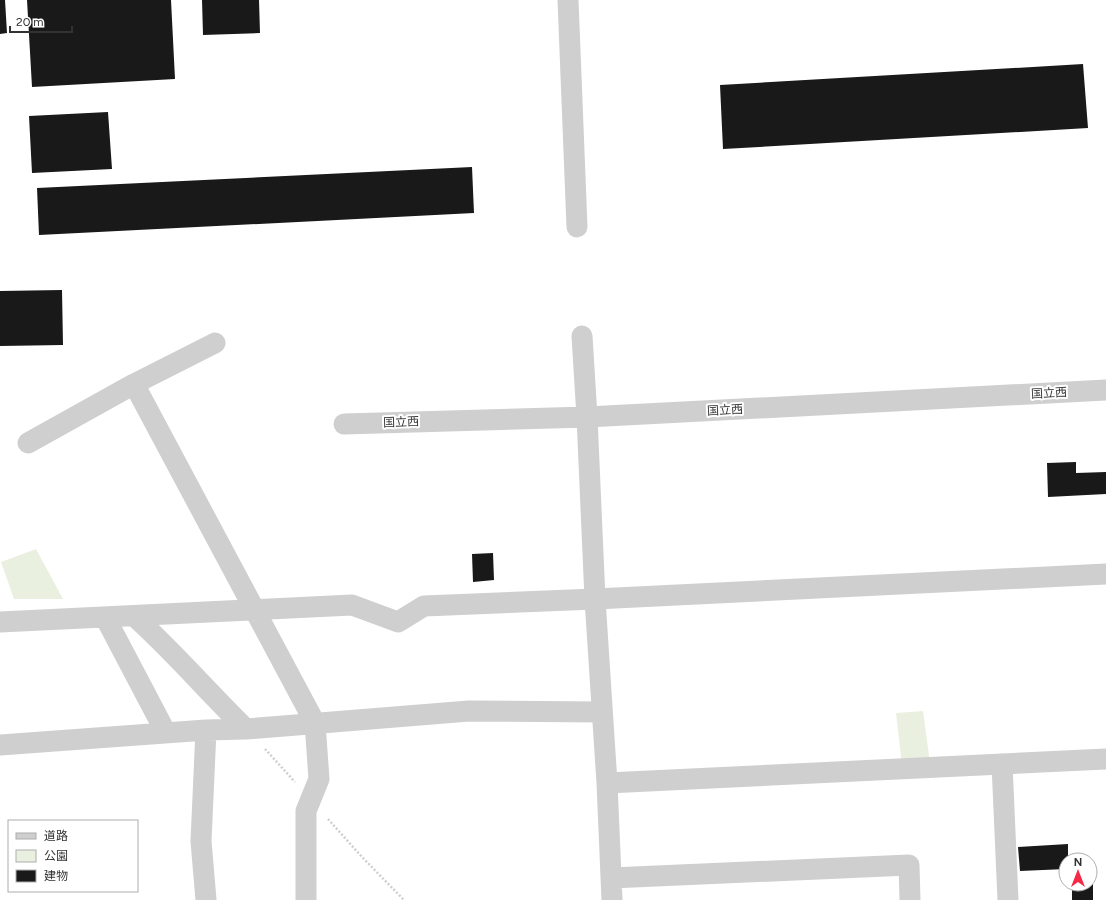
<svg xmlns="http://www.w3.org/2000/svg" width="1106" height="900" font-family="Figtree,'Noto Sans JP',sans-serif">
  <rect width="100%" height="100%" fill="#fff"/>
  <path fill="#eaf0e0" d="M36,549l27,50h-49l-13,-37z
    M923,711l7,52 -28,2 -6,-52z"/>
  <path fill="#191919" d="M0,0h5l2,33 -7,1z
    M27,0h144l4,79 -143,8z
    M202,0h57l1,33 -57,2z
    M1083,64l5,64 -365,21 -3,-64z
    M108,112l4,57 -80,4 -3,-57z
    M472,167l2,46 -435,22 -2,-47z
    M62,290l1,55 -63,1v-55z
    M1076,462v11l30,-1v22l-58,3 -1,-34z
    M493,553l1,27 -21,2 -1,-28z
    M1068,844v16h-2v9l-46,2 -2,-24z
    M1093,884v16h-21v-15z"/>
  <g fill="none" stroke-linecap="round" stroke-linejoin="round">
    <path stroke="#cfcfcf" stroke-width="2.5" stroke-dasharray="2 2" stroke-linecap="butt" d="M265,749l30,33
      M328,819l34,38 42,43"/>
    <path stroke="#cfcfcf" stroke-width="21" d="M568,0l9,227
      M582,336l5,81 8,182 12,184 5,117
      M134,384l181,339 4,56 -13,32v89
      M344,424l243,-7 519,-27
      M28,443l106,-59 81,-41
      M134,616c39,35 74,76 112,113
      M105,617l61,116
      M0,622l352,-17 46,17 26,-16 171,-7 511,-25
      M206,730l-5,111 5,59
      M0,745l206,-15 40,-1 223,-18 133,1
      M1002,764l6,136
      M607,783l499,-24
      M611,878l298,-13 1,35"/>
  </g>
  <g text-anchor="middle" stroke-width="4" stroke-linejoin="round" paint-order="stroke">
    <g font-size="12" fill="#323232" stroke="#fff">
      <text transform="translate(1049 393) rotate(-3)" y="4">国立西</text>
      <text transform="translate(725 410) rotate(-3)" y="4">国立西</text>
      <text transform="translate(401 422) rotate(-2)" y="4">国立西</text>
    </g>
  </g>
  <rect x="8" y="820" width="130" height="72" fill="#ffffff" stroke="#adadad"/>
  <rect x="16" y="833" width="20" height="6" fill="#cfcfcf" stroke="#adadad"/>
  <text x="44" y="840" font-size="12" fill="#323232">道路</text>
  <rect x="16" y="850" width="20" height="12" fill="#eaf0e0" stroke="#adadad"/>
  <text x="44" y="860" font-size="12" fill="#323232">公園</text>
  <rect x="16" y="870" width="20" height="12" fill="#191919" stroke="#adadad"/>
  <text x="44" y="880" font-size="12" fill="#323232">建物</text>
  <g transform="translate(1078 872)"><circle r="19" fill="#ffffff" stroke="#adadad"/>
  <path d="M0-3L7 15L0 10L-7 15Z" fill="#f72748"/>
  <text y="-6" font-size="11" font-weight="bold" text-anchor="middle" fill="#323232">N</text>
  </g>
  <path d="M10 26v6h62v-6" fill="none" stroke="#323232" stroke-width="2"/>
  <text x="16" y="26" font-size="12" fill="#323232" stroke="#ffffff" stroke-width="3" paint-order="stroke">20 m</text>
</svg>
